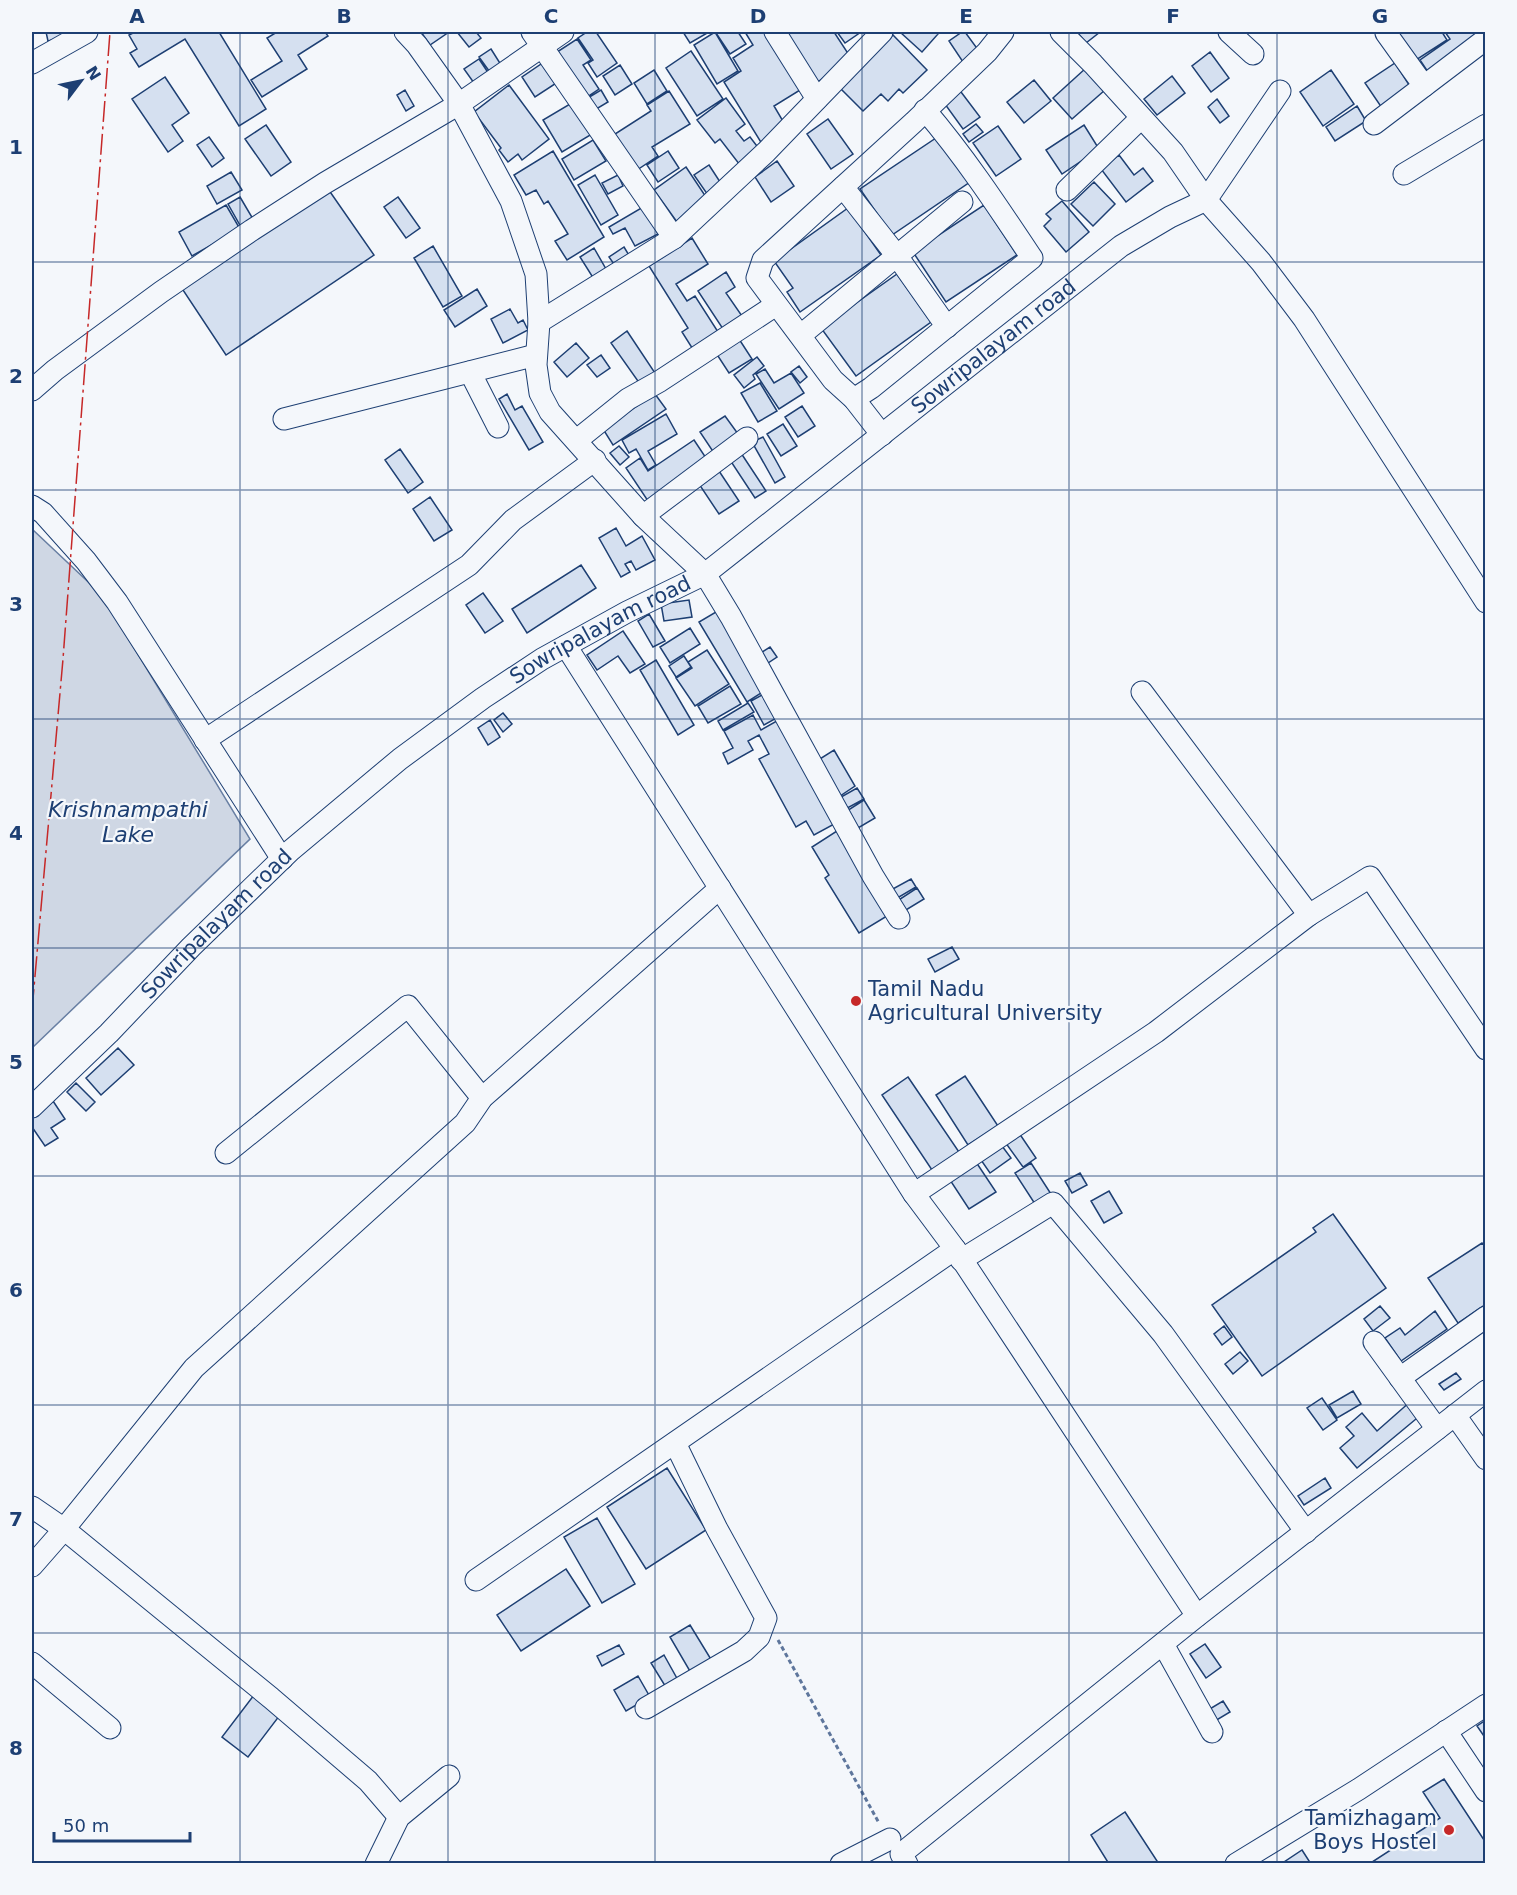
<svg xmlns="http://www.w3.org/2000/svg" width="1517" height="1895" font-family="'DejaVu Sans',sans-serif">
  <rect width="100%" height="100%" fill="#f4f7fb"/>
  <path fill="#cfd7e4" stroke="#687fa3" stroke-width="1.5" d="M32,529l70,66 148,244 -218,209z"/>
  <path fill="#d5e0f0" stroke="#1d3f73" stroke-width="1.5" d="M46,32h19l1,5 -18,4z
    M135,32h84l47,77 -27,17 -54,-87 -46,28 -9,-14 7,-4 -8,-14z
    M277,32h48l3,4 -30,19 9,14 -45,28 -11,-17 31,-19 -15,-23z
    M421,32h28l-19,13z
    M457,32h19l5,6 -12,9z
    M587,32h9l21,31 -20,14 -9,-14 5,-3 -15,-22z
    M683,32h26l-19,11z
    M715,32l23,39 -21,13 -23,-39z
    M718,32h20l8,12 -16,10 -14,-21z
    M745,32h26l34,55 -31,19 13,22 -25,16 -38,-62 17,-11 -8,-13 20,-13z
    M792,32h42l17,26 -36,26 -31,-48z
    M837,32h24l-16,11z
    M900,32h35l3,2 -16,18z
    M962,32h3l14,19 -16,11 -14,-21z
    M1077,32h23l-14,11z
    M1398,32h44l5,8 -31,20z
    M1445,32h41l-54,46 -12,-18 30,-21z
    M893,35l34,35 -24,23 -4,-4 -11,12 -7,-7 -18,17 -24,-24z
    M577,39l14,21 -8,5 16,24 -15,10 -30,-45z
    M491,49l12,19 -11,7 -13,-18z
    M691,51l32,48 -26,17 -31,-48z
    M1210,52l19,26 -18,14 -19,-26z
    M479,59l10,15 -15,9 -10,-14z
    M547,60l14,20 -26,17 -13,-20z
    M1395,63l18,28 -29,20 -19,-28z
    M620,65l12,19 -17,11 -12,-19z
    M1086,68l19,22 -33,29 -19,-21z
    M654,70l13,21 -20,13 -13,-21z
    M1331,70l23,34 -31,22 -23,-34z
    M1172,76l13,17 -28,22 -13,-16z
    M165,77l24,36 -17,12 11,16 -15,11 -36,-53z
    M1034,80l17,21 -27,22 -17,-21z
    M509,85l40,54 -27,21 -4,-6 -10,8 -9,-12 2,-2 -27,-36z
    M958,88l22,29 -17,12 -21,-29z
    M405,90l9,16 -8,5 -9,-16z
    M601,90l7,12 -15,9 -7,-12z
    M669,91l21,33 -38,23 6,9 -21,14 -22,-36 36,-23 -4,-6z
    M726,98l19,26 -9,7 8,10 6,-4 13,17 -20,15 -23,-30 -5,4 -18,-23z
    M1217,99l12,17 -9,7 -12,-16z
    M575,101l17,33 -30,18 -19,-32z
    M1357,106l9,15 -31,20 -9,-14z
    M828,119l25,35 -22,15 -24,-35z
    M976,124l7,8 -14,10 -6,-8z
    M266,125l25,37 -20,14 -26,-37z
    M1084,125l15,24 -37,25 -16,-24z
    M998,126l23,33 -25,17 -23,-33z
    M939,136l31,46 -78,53 -32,-46z
    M209,137l15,21 -12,9 -15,-22z
    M593,140l13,21 -32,19 -12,-21z
    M553,151l51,86 -37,23 -12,-19 13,-7 -20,-33 -4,3 -8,-14 -10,5 -12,-20z
    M668,151l11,17 -21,14 -11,-17z
    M1119,155l15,20 9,-7 10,13 -27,21 -25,-33z
    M777,161l17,25 -23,16 -16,-25z
    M709,165l15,23 -14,10 -16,-23z
    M686,167l22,33 -31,22 -23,-32z
    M231,172l11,18 -25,14 -10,-18z
    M595,175l23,40 -17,10 -23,-40z
    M618,175l5,11 -15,8 -6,-11z
    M1094,182l21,22 -22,22 -22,-22z
    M326,186l48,69 -148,100 -47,-71z
    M240,197l13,22 -12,8 -13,-23z
    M398,197l22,31 -14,10 -22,-31z
    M1062,201l27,31 -23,20 -22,-26 7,-7 -5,-5z
    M226,205l14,24 -48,27 -13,-24z
    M984,205l33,50 -71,47 -33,-50z
    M643,207l15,27 -23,12 -10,-18 -12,6 -4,-7z
    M848,208l33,47 -81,57 -13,-20 6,-4 -19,-27z
    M692,238l16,26 -32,20 11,17 8,-5 25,39 -26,16 -12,-19 6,-4 -39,-62z
    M433,246l29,50 -19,11 -29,-49z
    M624,247l6,10 -14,10 -7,-10z
    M594,248l16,28 -13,8 -17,-27z
    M726,272l9,15 -9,6 16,23 -19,13 -25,-38z
    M897,274l34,48 -75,54 -35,-48z
    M477,289l10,17 -32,21 -11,-17z
    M510,309l8,14 5,-3 5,10 -25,13 -12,-24z
    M627,331l28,42 -15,11 -29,-41z
    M739,339l13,20 -23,14 -13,-20z
    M576,343l13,15 -22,19 -13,-15z
    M601,355l9,13 -13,9 -10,-12z
    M757,357l7,9 -11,9 2,4 -11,9 -10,-13z
    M799,366l8,11 -7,6 -9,-11z
    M765,369l9,14 17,-10 13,20 -25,16 -23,-35z
    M760,383l17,28 -19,11 -17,-29z
    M507,394l8,16 7,-4 21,36 -14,8 -30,-51z
    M655,394l11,15 -53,36 -10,-16z
    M802,406l13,20 -17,11 -13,-20z
    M666,414l11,20 -29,17 8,14 -8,5 -12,-21 -7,4 -7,-13z
    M725,416l16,22 -25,18 -16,-24z
    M783,424l14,22 -16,10 -14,-22z
    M763,437l22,40 -10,6 -23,-41z
    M694,440l14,21 -60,40 -22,-33 14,-10 8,13z
    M619,446l10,11 -9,8 -10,-12z
    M400,449l23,33 -15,11 -23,-33z
    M739,450l27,41 -11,7 -27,-41z
    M717,468l22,33 -20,13 -22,-33z
    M430,497l22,33 -18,11 -21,-32z
    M616,528l10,18 16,-10 13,24 -19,10 -5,-9 -6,3 5,8 -9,5 -22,-39z
    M581,565l15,23 -69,45 -15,-24z
    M483,593l20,28 -18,12 -19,-28z
    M689,600l3,17 -28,4 -3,-17z
    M721,609l48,79 -22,14 -48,-80z
    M649,614l16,27 -12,6 -15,-26z
    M690,628l10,16 -30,19 -10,-16z
    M623,631l22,33 -15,9 -12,-17 -21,14 -10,-15z
    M770,647l7,10 -12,8 -6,-11z
    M707,650l22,34 -34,22 -19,-28 16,-10 -4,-6z
    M684,656l7,11 -15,10 -7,-11z
    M656,660l38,65 -16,10 -38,-65z
    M730,686l11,18 -33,19 -10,-17z
    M769,691l13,24 -18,10 -13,-24z
    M748,703l6,9 -31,18 -5,-9z
    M503,713l9,11 -9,8 -9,-12z
    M753,715l8,15 21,-12 56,104 -24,13 -8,-14 -10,6 -37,-68 10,-5 -10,-19 -11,6 5,9 -25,14 -5,-11 10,-5 -9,-17z
    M490,720l10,17 -12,8 -10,-17z
    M834,750l21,36 -18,12 -22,-36z
    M857,788l7,11 -24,13 -6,-11z
    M864,800l11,18 -22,13 -11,-17z
    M840,829l52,84 -33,20 -34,-55 4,-3 -17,-28z
    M911,879l5,8 -22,13 -5,-9z
    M917,888l7,11 -23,14 -7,-10z
    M952,947l7,12 -24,13 -7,-13z
    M118,1048l16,17 -33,30 -15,-17z
    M965,1076l33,50 -30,19 -32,-50z
    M908,1077l51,75 -27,18 -50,-75z
    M76,1083l19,19 -9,9 -19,-19z
    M53,1101l12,18 -14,9 7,10 -13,8 -13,-19v-12z
    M1019,1133l17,25 -13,9 -18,-25z
    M1002,1146l9,12 -21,15 -9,-13z
    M976,1162l20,30 -27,17 -19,-29z
    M1031,1163l20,31 -16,10 -20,-31z
    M1080,1173l7,12 -15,8 -7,-12z
    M1109,1191l13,22 -18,10 -13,-22z
    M1333,1214l53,74 -124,88 -50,-71 104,-73 -3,-4z
    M1482,1243l4,4v57l-28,19 -30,-45z
    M1380,1306l10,12 -17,13 -9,-12z
    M1435,1311l12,18 -46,32 -16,-23 15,-10 5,7z
    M1224,1326l8,11 -10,8 -8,-11z
    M1240,1352l8,9 -15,13 -8,-10z
    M1456,1373l5,6 -17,11 -5,-6z
    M1353,1391l8,13 -24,14 -8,-13z
    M1322,1398l15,22 -14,10 -16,-22z
    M1411,1401l11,13 -65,54 -17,-20 14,-12 -8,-9 16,-14 15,18z
    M667,1468l39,62 -60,39 -39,-62z
    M1325,1478l6,10 -27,17 -6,-9z
    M597,1518l38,66 -33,19 -38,-66z
    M566,1569l24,37 -69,45 -24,-36z
    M690,1625l22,36 -21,12 -21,-36z
    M1205,1644l16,23 -15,11 -16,-24z
    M619,1645l5,9 -22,12 -5,-10z
    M664,1655l15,27 -12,7 -16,-26z
    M638,1676l12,21 -24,14 -12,-21z
    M254,1695l26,20 -32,42 -26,-20z
    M1223,1701l7,11 -15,9 -7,-11z
    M1486,1720v19l-9,-13z
    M1444,1779l42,64v21h-117l71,-46 -17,-26z
    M1125,1812l34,52h-50l-18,-29z
    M1302,1850l9,14h-30z"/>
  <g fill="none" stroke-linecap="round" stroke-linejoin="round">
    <g stroke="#1d3f73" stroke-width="23">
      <g id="minor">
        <path d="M405,32l12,13 42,59 52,97 25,73 3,48 -3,43 4,28 10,19 93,104 62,58 26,43 142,259 26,42"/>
        <path d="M532,32l142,206"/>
        <path d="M775,32l42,67"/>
        <path d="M1061,32l32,32 80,88 33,48 55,62 43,57 182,283"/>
        <path d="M1229,32l24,22"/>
        <path d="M1386,33l38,53"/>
        <path d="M32,63l55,-31"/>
        <path d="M1374,124l112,-85"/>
        <path d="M1404,174l82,-49"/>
        <path d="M843,187l54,69 50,71"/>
        <path d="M1067,190l74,-72"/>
        <path d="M539,322l135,-84 92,-86 116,-120"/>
        <path d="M801,335l161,-133"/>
        <path d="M470,372l28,55"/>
        <path d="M32,390l23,-20 106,-78 91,-62 73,-47 134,-79 104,-72"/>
        <path d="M854,399l17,-11 161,-130c-34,-51 -67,-101 -107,-148"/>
        <path d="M284,419l252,-64"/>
        <path d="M882,435l-28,-36 -21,-19 -76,-102 6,-18 151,-138 73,-70 16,-20"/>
        <path d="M577,440l51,-41 32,-18 116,-76"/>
        <path d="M32,506l11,7 43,48 31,41 165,257"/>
        <path d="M643,516l104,-78"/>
        <path d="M566,646l348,548 41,55 242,367"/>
        <path d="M1142,692l167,223 61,-38 116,172"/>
        <path d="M205,740l264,-175 44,-45 82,-60"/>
        <path id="s1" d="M32,1107l77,-74 82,-86 99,-96 110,-92 83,-61 59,-39 85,-47 78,-38 416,-328 49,-29 36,-17 74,-109"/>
        <path d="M226,1153l182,-147 74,92"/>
        <path d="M914,1194l242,-162 153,-117"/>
        <path d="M961,1260l92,-57 110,131 143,198"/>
        <path d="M1374,1342l63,87"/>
        <path d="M1400,1378l86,-61"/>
        <path d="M1455,1415l31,44"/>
        <path d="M32,1507l32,22 207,169 97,83 31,36"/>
        <path d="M32,1566l28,-32 134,-166 271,-245 17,-25 238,-210"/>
        <path d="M476,1580l479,-331"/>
        <path d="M1163,1644l49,88"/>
        <path d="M32,1663l78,65"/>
        <path d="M646,1708l98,-57 15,-14 7,-19 -49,-89 -42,-86"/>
        <path d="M1446,1731l40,60"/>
        <path d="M376,1864l23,-47 50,-41"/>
        <path d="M841,1864l49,-25"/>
        <path d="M907,1864l-6,-10 296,-238 289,-225"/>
        <path d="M1236,1864l123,-75 127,-84"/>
      </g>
    </g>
    <path stroke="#5e769c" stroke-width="3" stroke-dasharray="4.5 3" stroke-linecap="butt" d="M778,1640l101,183"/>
    <use href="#minor" stroke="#f4f7fb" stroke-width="21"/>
    <path stroke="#c62828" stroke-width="1.5" stroke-dasharray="21 4.5 3 4.5" stroke-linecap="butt" d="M32,1010l31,-351 47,-627"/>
  </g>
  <path fill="none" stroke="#1d3f73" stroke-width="1.5" stroke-opacity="0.55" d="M240,32v1832M448,32v1832M655,32v1832M862,32v1832M1069,32v1832M1277,32v1832M32,262h1454M32,490h1454M32,719h1454M32,948h1454M32,1176h1454M32,1405h1454M32,1633h1454"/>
  <g fill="#c62828" stroke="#f4f7fb" stroke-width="2">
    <circle cx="856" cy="1001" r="6"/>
    <circle cx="1449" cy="1830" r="6"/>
  </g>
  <g text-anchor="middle" stroke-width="4.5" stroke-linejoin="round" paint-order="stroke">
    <g font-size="21" fill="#1d3f73" stroke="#f4f7fb">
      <text dy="7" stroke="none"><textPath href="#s1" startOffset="1232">Sowripalayam road</textPath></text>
      <text dy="7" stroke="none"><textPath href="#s1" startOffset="746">Sowripalayam road</textPath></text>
      <text dy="7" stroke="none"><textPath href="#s1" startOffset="260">Sowripalayam road</textPath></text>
    </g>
    <g font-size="21" fill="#1d3f73" stroke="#f4f7fb" text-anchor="start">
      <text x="868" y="996">Tamil Nadu<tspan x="868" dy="24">Agricultural University</tspan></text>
      <text x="1437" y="1825" text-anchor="end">Tamizhagam<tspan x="1437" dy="24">Boys Hostel</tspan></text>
    </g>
    <g font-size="22" font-style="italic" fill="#1d3f73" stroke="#f4f7fb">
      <text x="128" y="817">Krishnampathi<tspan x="128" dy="25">Lake</tspan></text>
    </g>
  </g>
  <rect width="1517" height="1895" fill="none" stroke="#f4f7fb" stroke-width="66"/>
  <g transform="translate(81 81) rotate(58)" stroke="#f4f7fb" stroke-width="4.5" paint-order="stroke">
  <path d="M0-4.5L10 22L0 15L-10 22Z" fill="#1d3f73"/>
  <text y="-9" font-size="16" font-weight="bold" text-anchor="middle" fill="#1d3f73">N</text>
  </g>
  <path d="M54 1832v9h136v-9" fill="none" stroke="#1d3f73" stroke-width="3"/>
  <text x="63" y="1832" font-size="18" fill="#1d3f73" stroke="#f4f7fb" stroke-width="4.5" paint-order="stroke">50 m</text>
  <rect x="33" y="33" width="1451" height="1829" fill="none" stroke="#1d3f73" stroke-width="2"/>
  <g font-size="20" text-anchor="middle" font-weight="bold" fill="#1d3f73">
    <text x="137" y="23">A</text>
    <text x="344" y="23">B</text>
    <text x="551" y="23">C</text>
    <text x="758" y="23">D</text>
    <text x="966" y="23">E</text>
    <text x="1173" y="23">F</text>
    <text x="1380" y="23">G</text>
    <text x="16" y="154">1</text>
    <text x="16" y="383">2</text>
    <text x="16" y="611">3</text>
    <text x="16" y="840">4</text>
    <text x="16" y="1069">5</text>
    <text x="16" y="1297">6</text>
    <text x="16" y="1526">7</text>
    <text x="16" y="1755">8</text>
  </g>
</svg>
